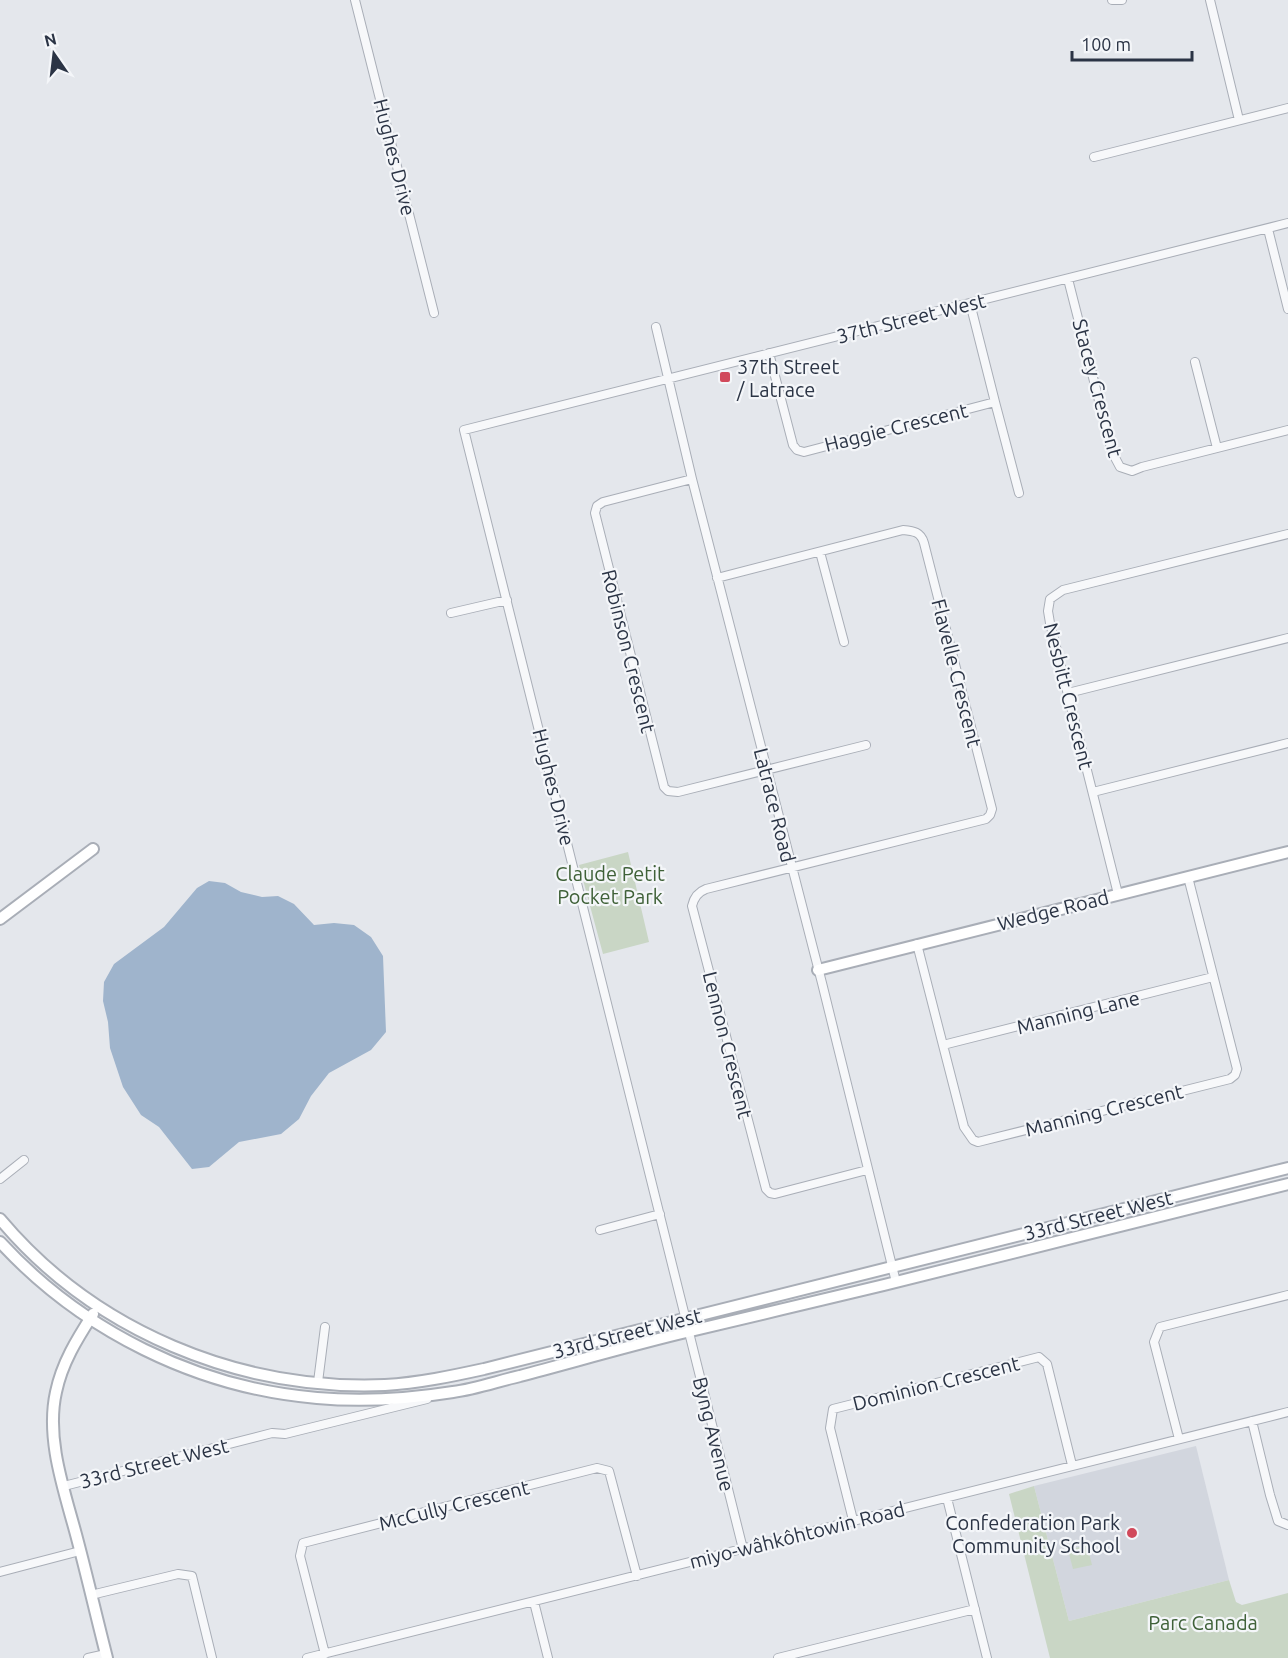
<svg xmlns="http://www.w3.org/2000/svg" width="1288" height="1658" viewBox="0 0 1288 1658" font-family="Ubuntu,sans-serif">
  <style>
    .built { fill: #d2d6de }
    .green { fill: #c9d6c5 }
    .water { fill: #9fb4cc }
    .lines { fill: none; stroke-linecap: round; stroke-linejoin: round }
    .street-casing { stroke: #a9aeb7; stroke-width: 10 }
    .secondary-casing { stroke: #a9aeb7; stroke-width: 14 }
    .street { stroke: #f7f8fa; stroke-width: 8 }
    .secondary { stroke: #fff; stroke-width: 10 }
    .poi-dot { fill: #d1495b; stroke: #f4f6f9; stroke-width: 2 }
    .labels { text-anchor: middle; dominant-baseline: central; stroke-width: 4.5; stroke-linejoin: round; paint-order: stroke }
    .street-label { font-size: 20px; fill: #2b3445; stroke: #f4f6f9 }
    .poi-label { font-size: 20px; fill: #2b3445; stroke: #f4f6f9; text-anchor: start }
    .park-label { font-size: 20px; fill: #3f6138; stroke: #f4f6f9 }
  </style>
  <rect width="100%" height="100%" fill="#e4e7ec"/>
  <path class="built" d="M1196,1446L1229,1580L1069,1621L1034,1486Z"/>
  <path class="green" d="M628,852L649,942L603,954L579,865Z
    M1034,1486L1069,1621L1229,1580L1236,1602L1242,1605L1288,1593V1658H1050L1009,1494Z
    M1087,1545L1092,1565L1073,1569L1068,1550Z"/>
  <path class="water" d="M209,881L225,883L241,892L262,897L278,896L294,904L314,925L334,923L354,925L371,937L383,956L386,1032L371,1050L329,1073L311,1096L299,1119L281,1134L239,1142L209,1167L192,1169L159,1127L141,1115L123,1087L110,1048L108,1022L103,1001L104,982L114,964L164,927L197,888Z"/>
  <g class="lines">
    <g class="street-casing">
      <path id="street" d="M355,0L434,313
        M1112,0H1122
        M1210,0L1239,120
        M1094,157L1288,108
        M1268,229L1288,309
        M1068,279L1112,452L1120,467L1132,471L1142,467L1288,430
        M656,327L692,479L822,983L896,1282
        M769,353L793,445L797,450L804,452L995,402L970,303
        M1195,362L1217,448
        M995,402L1019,493
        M692,479L603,502L597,506L595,513L664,787L668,791L678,792L866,745
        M820,552L844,642
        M717,578L903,530C914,531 921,532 924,543L992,809L990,815L986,819L706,889C698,892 694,897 692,906L766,1189L770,1193L775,1194L867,1170
        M451,613L507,600
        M1068,693L1288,638
        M1093,792L1288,743
        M1118,894L1050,623L1048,611L1050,599L1063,590L1288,534
        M917,944L964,1127L973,1140L978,1142L1230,1079L1235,1075L1237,1069L1188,877
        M943,1045L1213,977
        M0,1179L24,1160
        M600,1230L660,1214
        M318,1382L325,1327
        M1252,1421L1270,1495L1278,1521L1288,1525
        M1179,1439L1154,1342L1160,1327L1288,1295
        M64,1486L272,1433L285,1434L427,1399
        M947,1498L987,1658
        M853,1520L830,1428L833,1409L1039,1357L1047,1364L1072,1465
        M743,1549L464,430L1288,223
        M0,1572L80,1551
        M91,1595L178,1574L192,1576L212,1658
        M534,1602L548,1658
        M325,1654L300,1556L303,1543L597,1468L609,1471L637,1576
        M88,1658L106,1654
        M307,1658L1288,1412
        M778,1658L975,1609"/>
    </g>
    <g class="secondary-casing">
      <path id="secondary" d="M0,919L93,849
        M818,970L1288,852
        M0,1219C94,1331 239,1391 385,1385C419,1383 452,1376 484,1369L1288,1168
        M0,1242C82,1331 197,1388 317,1398C362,1402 409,1399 453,1392C476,1389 498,1381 520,1376C573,1362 625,1347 678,1334C747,1317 815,1302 884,1285C1019,1252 1153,1217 1288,1184
        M93,1314C77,1339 62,1363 56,1392C45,1441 66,1495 78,1542C88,1580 97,1619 107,1658"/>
    </g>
    <use href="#street" class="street"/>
    <use href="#secondary" class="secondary"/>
  </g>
  <g class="poi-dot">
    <rect x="719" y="371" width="12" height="12" rx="3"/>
    <circle cx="1132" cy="1533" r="6"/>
  </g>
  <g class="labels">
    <g class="street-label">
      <text transform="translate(395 157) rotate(76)">Hughes Drive</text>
      <text transform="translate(911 318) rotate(-14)">37th Street West</text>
      <text transform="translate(1098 388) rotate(75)">Stacey Crescent</text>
      <text transform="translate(896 427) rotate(-14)">Haggie Crescent</text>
      <text transform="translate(629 651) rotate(76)">Robinson Crescent</text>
      <text transform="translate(957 673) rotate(76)">Flavelle Crescent</text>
      <text transform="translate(1069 696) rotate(76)">Nesbitt Crescent</text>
      <text transform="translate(554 787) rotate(76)">Hughes Drive</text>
      <text transform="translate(775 805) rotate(76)">Latrace Road</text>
      <text transform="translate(1053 910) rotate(-14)">Wedge Road</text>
      <text transform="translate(1078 1012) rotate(-14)">Manning Lane</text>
      <text transform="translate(728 1045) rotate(76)">Lennon Crescent</text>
      <text transform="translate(1104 1110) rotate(-14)">Manning Crescent</text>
      <text transform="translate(1098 1215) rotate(-14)">33rd Street West</text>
      <text transform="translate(627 1333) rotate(-14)">33rd Street West</text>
      <text transform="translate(936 1383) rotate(-14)">Dominion Crescent</text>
      <text transform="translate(714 1434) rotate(76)">Byng Avenue</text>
      <text transform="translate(154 1463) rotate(-14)">33rd Street West</text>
      <text transform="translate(454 1505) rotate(-14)">McCully Crescent</text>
      <text transform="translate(797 1535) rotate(-14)">miyo-wâhkôhtowin Road</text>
    </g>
    <g class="poi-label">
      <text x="737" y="366">37th Street<tspan x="737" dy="23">/ Latrace</tspan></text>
      <text x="1120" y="1522" text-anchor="end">Confederation Park<tspan x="1120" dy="23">Community School</tspan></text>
    </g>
    <g class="park-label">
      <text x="610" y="873">Claude Petit<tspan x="610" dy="23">Pocket Park</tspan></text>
      <text x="1203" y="1622">Parc Canada</text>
    </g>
  </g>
  <g transform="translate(54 54) rotate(346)" stroke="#f4f6f9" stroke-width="4.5" paint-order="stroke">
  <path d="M0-4.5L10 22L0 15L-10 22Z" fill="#2b3445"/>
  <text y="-9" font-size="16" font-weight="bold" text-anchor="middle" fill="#2b3445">N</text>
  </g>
  <path d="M1072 51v9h120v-9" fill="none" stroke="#2b3445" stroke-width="3"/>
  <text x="1081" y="51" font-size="18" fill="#2b3445" stroke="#f4f6f9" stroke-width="4.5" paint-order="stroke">100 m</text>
</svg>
